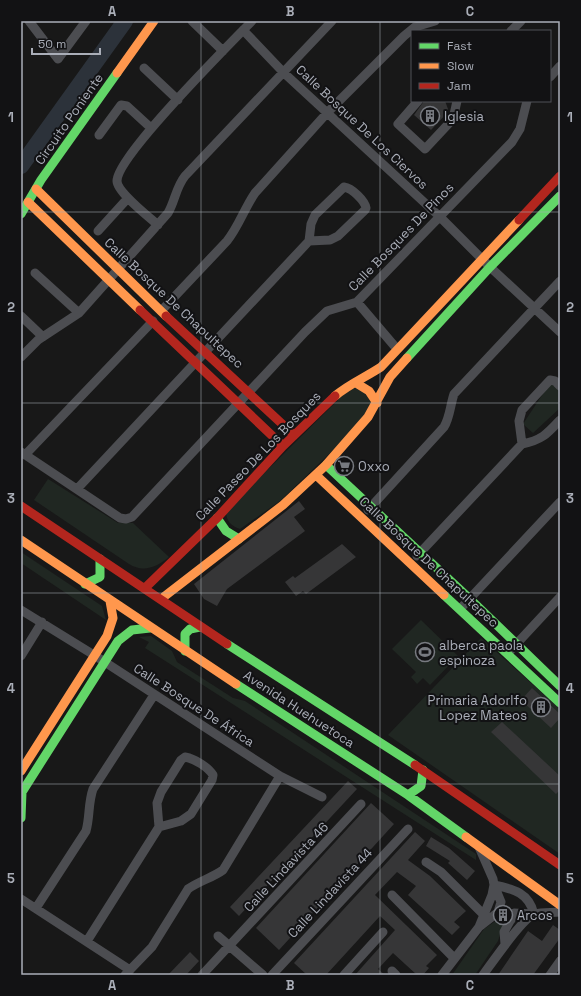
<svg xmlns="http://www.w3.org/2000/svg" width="581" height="996" viewBox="0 0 581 996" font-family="'Space Grotesk',sans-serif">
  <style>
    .green { fill: #202722 }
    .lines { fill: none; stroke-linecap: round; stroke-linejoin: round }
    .river { stroke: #2c323a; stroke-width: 16 }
    .building { fill: #363637 }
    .street { stroke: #4c4d51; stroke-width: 9 }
    .fast { stroke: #63d668; stroke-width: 9 }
    .slow { stroke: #ff974d; stroke-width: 9 }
    .jam { stroke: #b3261e; stroke-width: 9 }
    .grid { fill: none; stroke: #aaaeb8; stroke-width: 1; stroke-opacity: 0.55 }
    .labels { text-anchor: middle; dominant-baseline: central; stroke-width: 4; stroke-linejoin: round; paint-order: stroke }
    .poi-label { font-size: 13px; fill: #aaaeb8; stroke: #121214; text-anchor: start }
    .street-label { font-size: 13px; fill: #aaaeb8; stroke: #121214 }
    .neatline { fill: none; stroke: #aaaeb8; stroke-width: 1.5 }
    .grid-label { font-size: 13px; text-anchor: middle; font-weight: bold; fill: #aaaeb8 }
  </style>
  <rect width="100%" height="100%" fill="#181818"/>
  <path class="green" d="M552,380L560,388V408L533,433L523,424Z
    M351,387L361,388L376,409L280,501L240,529C231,526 226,521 226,511Z
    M48,479L118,523H133L169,557C157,567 143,573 129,564L34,500Z
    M21,552L102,606L106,620L21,563Z
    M421,620L458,656L430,685L423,678L417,684L411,677L416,672L392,649Z
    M151,636L172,651L177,662L233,698L245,701L476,854V860L145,648L149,642L139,637Z
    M481,638L560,709V854L388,735Z
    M500,918L504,921L498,941L475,975H452L484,929Z"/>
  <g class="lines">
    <path class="river" d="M21,166L125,21"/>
  </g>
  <path class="building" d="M424,101H445L448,109L447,113L431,130L414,115Z
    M299,501L305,509L294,517L305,531L227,589L217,606L204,599L194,584Z
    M342,544L356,557L306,594L303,591L296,596L285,582L293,576L295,578Z
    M532,688L560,714V718L551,728L521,700Z
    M502,722L560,776V790L556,794L491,732Z
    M348,781L357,789L239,916L230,907Z
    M371,803L394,824L279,950L256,928Z
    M415,832L425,841L408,860L430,876L466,911L454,922L460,927L452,935L408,895L416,886L397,872L375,895L437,955L426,966L429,968L423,975H417L393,953L378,969L385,975H355L395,930L380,916L326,975H307L294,963Z
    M431,837L449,848L475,871L467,880L448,863L450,861L426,846Z
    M553,925L560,930V938L533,975H498L528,931L542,941Z
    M190,952L199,961L186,975H168Z"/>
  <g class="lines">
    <path class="street" d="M29,21L58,59L86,21
      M192,21L223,51
      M243,30L284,73L439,216L490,267L560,332
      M511,31L521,21
      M144,68L178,100
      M550,77L560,66
      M418,101L398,124L425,149L453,119L457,101
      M99,135L121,105L127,106L151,128
      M158,225C149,217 117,192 117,181C117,156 229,45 252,21
      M98,231L128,198
      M35,273L79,313
      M357,302L397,349
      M161,311L227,241C239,226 244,209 255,193L327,113L404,36L415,27L435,21
      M21,316L43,337
      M21,357L38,340L79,313L168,213C175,201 176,187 185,176L332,21
      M522,444L519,421L522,410L550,380L555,381L560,386
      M21,452L120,518L126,519L132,517L305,332L327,311L357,302L512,142L520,129L527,101
      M25,455L153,321
      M77,489L309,241L311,224L315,215L344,187C352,188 365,201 366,208L365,210L338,236L330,240L309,241
      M368,510L444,427C450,417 450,406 454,394L560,281
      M417,556L522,444C542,440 547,434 560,420
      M460,609L560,502
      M21,610L94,655L280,776L322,797
      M508,653L560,597
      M21,656L42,622
      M426,862L441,872L483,914
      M494,885C514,889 529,893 534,914L514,913L511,920
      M494,885L501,902L498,912
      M392,895L454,958
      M21,899L130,970
      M36,908L86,831C90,817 88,803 93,789L154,695
      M479,927L497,913
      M218,936L263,975
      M87,941L159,827L157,803L161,792L181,760L185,757C195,759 208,767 213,775L212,780L191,814L181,821L159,827
      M505,944L504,932L510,921
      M392,971L396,975
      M125,975L152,947L188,889C199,881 212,878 223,870L280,776
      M202,975L361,804
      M272,975L408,829
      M344,975L383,932
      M442,975L479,927L492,895L494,885L493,879L479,847
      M483,975C492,963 523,917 535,914C543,912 552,913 560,912
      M550,975L560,961"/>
    <path class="fast" d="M21,214L41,180L117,73
      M407,358L490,267L560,196
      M326,465L470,599L560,686
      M217,518L226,531L239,539
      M85,584L100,577V559
      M444,595L560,703
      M227,644L415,765
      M185,651V634L190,629L200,627
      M236,684L408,795L466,837
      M408,795L421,786L423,770
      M21,818L22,792L118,641L132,630L150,628"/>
    <path class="slow" d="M117,73L154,21
      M36,189L166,316
      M28,202L140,310
      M356,383L369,391L377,403
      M335,396C349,384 366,377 381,367L519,220
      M316,475L444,595
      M21,540L236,684
      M161,599L283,505L326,465L368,417L390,377L407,358
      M21,771L107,636L113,618L110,601
      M466,837L560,905"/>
    <path class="jam" d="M519,220L560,176
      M140,310L283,446
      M166,316L294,435
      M21,506L227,644
      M145,588L217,518L283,446L335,396
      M415,765L560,865"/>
  </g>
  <path class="grid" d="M201,21V975M380,21V975M21,212H560M21,403H560M21,593H560M21,784H560"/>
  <defs>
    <g id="building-ring" transform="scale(1)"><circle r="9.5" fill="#121214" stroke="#777a80" stroke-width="1.5"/><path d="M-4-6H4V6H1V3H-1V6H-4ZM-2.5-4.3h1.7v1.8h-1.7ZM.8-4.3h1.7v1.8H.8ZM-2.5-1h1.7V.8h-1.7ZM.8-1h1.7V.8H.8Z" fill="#777a80"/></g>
    <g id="supermarket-ring" transform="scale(1)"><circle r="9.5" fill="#121214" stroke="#777a80" stroke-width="1.5"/><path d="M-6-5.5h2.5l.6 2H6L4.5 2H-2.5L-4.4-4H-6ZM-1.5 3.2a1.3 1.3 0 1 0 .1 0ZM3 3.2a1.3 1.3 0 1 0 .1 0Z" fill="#777a80"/></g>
    <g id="stadium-ring" transform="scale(1)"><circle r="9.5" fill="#121214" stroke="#777a80" stroke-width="1.5"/><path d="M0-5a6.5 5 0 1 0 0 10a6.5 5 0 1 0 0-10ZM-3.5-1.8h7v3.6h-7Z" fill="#777a80"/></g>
  </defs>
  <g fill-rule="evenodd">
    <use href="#building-ring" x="430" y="116"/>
    <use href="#supermarket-ring" x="344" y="466"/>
    <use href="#stadium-ring" x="425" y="652"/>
    <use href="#building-ring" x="541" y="707"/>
    <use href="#building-ring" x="503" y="915"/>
  </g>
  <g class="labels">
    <g class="poi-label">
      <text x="444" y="116">Iglesia</text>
      <text x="358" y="466">Oxxo</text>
      <text x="439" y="645">alberca paola<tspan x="439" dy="15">espinoza</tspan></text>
      <text x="527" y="700" text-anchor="end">Primaria Adorlfo<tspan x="527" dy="15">Lopez Mateos</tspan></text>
      <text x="517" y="915">Arcos</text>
    </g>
    <g class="street-label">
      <text transform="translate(69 119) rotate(-55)">Circuito Poniente</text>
      <text transform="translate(362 127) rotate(43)">Calle Bosque De Los Ciervos</text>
      <text transform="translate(401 237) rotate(-46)">Calle Bosques De Pinos</text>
      <text transform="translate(174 303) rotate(43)">Calle Bosque De Chapultepec</text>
      <text transform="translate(258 456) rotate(-46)">Calle Paseo De Los Bosques</text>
      <text transform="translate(429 562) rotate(43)">Calle Bosque De Chapultepec</text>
      <text transform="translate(194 705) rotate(33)">Calle Bosque De África</text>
      <text transform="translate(299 709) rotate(33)">Avenida Huehuetoca</text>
      <text transform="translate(286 867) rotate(-47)">Calle Lindavista 46</text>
      <text transform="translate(330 893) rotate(-47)">Calle Lindavista 44</text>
    </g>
  </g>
  <rect width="581" height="996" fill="none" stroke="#121214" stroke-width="44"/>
  <rect x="411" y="30" width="140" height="72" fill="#121214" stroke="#4f5056"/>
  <rect x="419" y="43" width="20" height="6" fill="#63d668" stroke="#4f5056"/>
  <text x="447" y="50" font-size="12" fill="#aaaeb8">Fast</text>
  <rect x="419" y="63" width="20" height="6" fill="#ff974d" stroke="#4f5056"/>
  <text x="447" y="70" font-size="12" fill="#aaaeb8">Slow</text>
  <rect x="419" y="83" width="20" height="6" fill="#b3261e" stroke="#4f5056"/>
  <text x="447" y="90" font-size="12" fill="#aaaeb8">Jam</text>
  <path d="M32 48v6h68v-6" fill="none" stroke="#aaaeb8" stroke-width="2"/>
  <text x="38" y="48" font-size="12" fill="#aaaeb8" stroke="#121214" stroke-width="3" paint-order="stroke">50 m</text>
  <rect x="22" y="22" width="537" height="952" class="neatline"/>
  <g class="grid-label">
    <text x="112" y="16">A</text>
    <text x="290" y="16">B</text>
    <text x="470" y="16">C</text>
    <text x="11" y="122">1</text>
    <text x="570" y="122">1</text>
    <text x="11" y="312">2</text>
    <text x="570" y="312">2</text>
    <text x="11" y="503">3</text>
    <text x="570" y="503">3</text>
    <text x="11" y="693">4</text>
    <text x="570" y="693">4</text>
    <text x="11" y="883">5</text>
    <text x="570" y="883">5</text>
    <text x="112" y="990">A</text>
    <text x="290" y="990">B</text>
    <text x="470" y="990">C</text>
  </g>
</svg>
